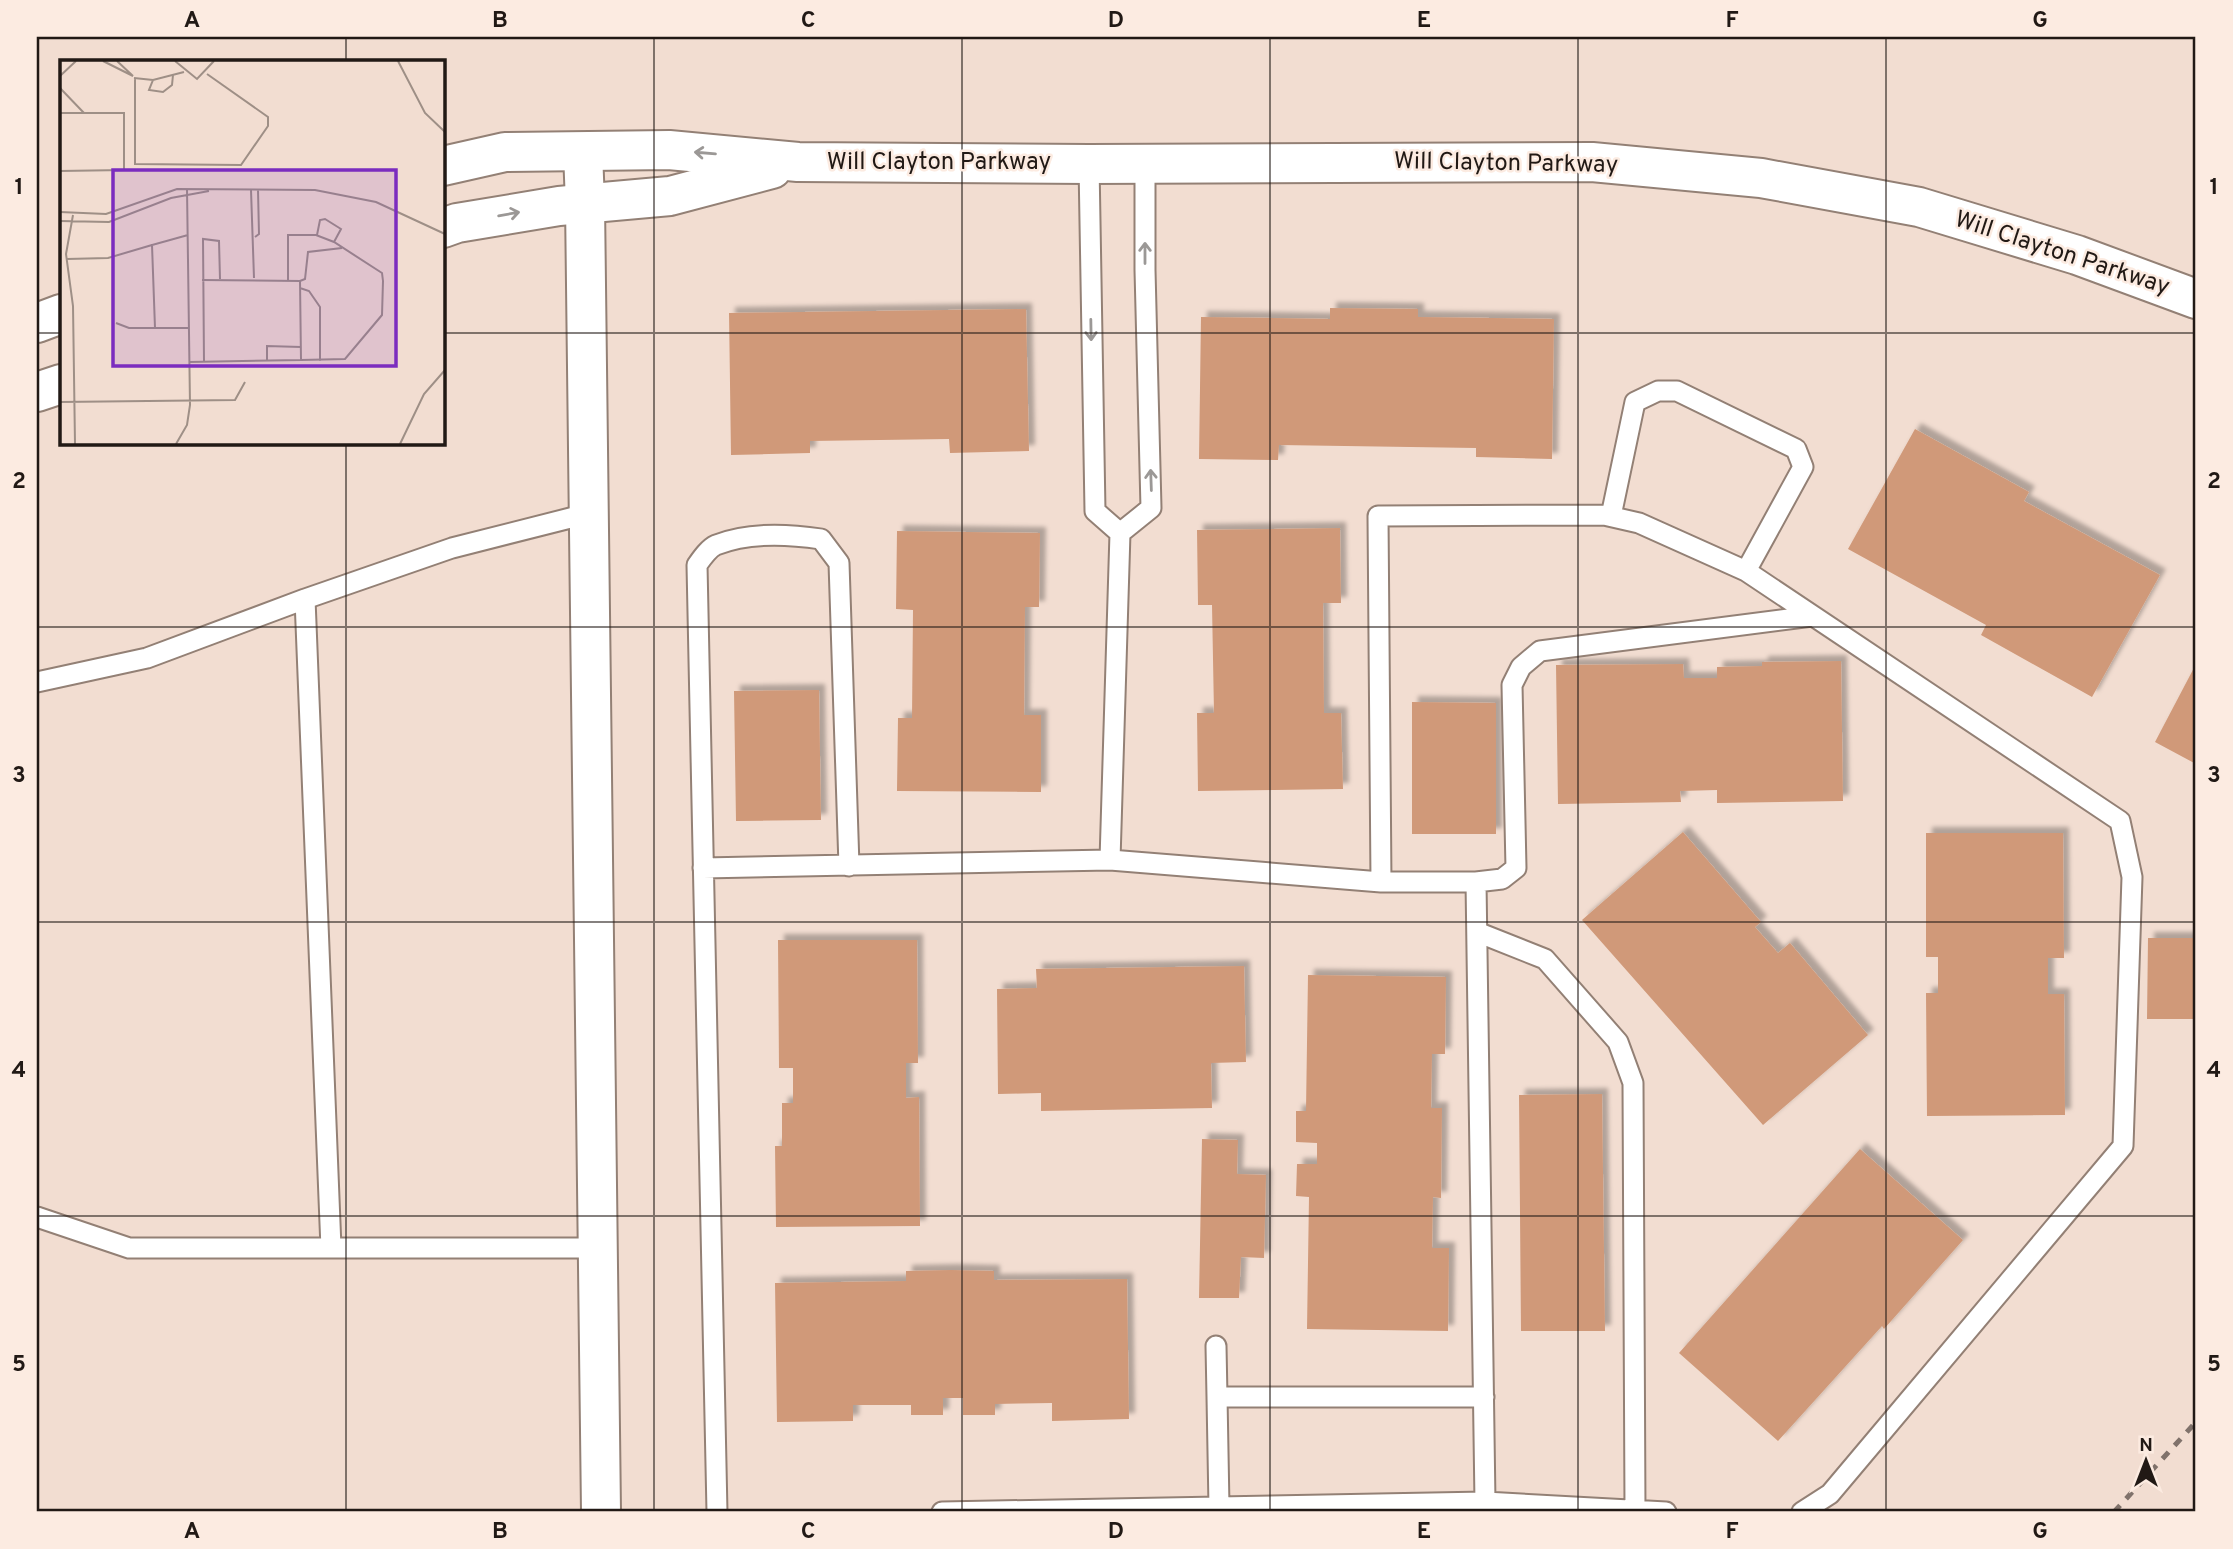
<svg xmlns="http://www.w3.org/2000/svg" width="2233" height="1549" viewBox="0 0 2233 1549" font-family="Overpass,sans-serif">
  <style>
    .building { fill: #d09979; filter: url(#shadow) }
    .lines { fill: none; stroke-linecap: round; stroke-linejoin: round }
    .lane-casing { stroke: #938075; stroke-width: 23 }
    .street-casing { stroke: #938075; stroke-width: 42 }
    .secondary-casing { stroke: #938075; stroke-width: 42 }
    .lane { stroke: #fff; stroke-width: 19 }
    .street { stroke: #fff; stroke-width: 38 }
    .secondary { stroke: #fff; stroke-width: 38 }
    .rail { stroke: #80726b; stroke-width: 5; stroke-dasharray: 9 9; stroke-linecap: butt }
    .oneway { stroke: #9b9896 }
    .grid { fill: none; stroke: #211915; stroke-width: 2; stroke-opacity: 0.55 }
    .labels { text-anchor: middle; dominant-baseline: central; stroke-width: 5; stroke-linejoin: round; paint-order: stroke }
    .street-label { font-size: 24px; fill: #211915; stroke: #fcebe1 }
    .inset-road { fill: none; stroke: #9e8f86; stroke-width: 2 }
    .view { fill: #7b2cbf; fill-opacity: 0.15; stroke: #7b2cbf; stroke-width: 3.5 }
    .inset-edge { fill: none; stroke: #211915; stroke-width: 3.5 }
    .neatline { fill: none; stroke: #211915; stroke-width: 2.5 }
    .grid-label { font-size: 23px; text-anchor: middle; font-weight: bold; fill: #211915 }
  </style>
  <defs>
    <filter id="shadow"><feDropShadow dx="6" dy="-6" stdDeviation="2" flood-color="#0004"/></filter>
  </defs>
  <rect width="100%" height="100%" fill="#f2ddd1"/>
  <path class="building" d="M1330,308L1418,309V317L1554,319L1552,459L1476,457V448L1279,445L1278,460L1199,459L1201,317L1330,319Z
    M1026,309L1029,451L950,453L949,439L810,441V453L731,455L729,313Z
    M1915,429L2029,492L2024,501L2160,575L2092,697L1981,635L1986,625L1848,549Z
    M1340,528L1341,603H1323L1324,713H1341L1343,789L1198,791L1197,713H1214L1212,605H1198L1197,530Z
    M897,531L1040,533L1039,607H1025L1024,715H1041V792L897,791L898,718H912L913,610L896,609Z
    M1841,661L1843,801L1717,803V790L1680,791L1681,802L1558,804L1556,665L1683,664L1684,678H1717V667L1762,666V662Z
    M2196,664V764L2155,742Z
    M819,690L821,820L736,821L734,691Z
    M1412,702L1496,703V834H1412Z
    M1683,832L1761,922L1755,927L1778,953L1790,943L1868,1035L1763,1125L1582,920Z
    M1926,833H2063L2064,958H2048V994H2064L2065,1115L1927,1116L1926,993H1938V957H1926Z
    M2148,938H2196V1019H2147Z
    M778,940H917L918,1063H906V1098L919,1097L920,1226L776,1227L775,1146H782V1103H793V1068H779Z
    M1244,966L1246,1062L1211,1063L1212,1108L1041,1111V1093L998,1094L997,989L1037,988L1036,969Z
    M1308,975L1446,977L1445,1054H1432L1431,1108H1442L1441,1198L1433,1197L1432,1248H1449L1448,1331L1307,1329L1309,1197L1296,1196L1297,1164H1317V1143L1296,1142V1111H1306Z
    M1602,1094L1605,1331H1521L1519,1095Z
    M1202,1139L1238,1140L1237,1174L1266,1175L1264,1258L1241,1257L1239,1298H1199Z
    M1860,1149L1963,1240L1884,1329L1882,1326L1778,1441L1679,1353Z
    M951,1270L994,1271V1280L1127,1279L1129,1419L1052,1421V1403L995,1404V1415H963V1398H943V1415H911V1405H853V1421L777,1422L775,1283L906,1281V1271Z"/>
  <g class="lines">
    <g class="lane-casing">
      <path id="lane" d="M1089,164L1095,511L1120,533
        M1611,516L1635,402L1658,391H1677L1796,449L1803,467L1746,571
        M1120,533L1151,508L1145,270V164
        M37,682L147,658L305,599
        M1110,860L1120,533
        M703,868L1110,860L1381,882H1476L1485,1502L942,1512
        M1381,882L1378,516L1604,515L1639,523L1746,571L2120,821L2132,877L2123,1146L1830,1494L1802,1512
        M1476,882L1502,879L1516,868L1512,685L1521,667L1540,651L1812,616
        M1477,932L1545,959L1618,1042L1633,1083L1635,1510
        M37,1217L129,1248H598
        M331,1248L305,599L452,548L590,513
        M1216,1346L1217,1397
        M1485,1502L1666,1512
        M1219,1507L1217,1397H1484
        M717,1512L697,565C702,558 709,548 716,545C748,532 788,534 821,539L839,563L849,866"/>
    </g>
    <g class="street-casing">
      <path id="street" d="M583,152L585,203L601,1512"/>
    </g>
    <g class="secondary-casing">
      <path id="secondary" d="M443,166L505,152L669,150L798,162L1089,164L1592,162L1761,178L1919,207L2077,255L2196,299
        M443,228L457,223L559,206L670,196L772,169
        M37,323L61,314
        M37,392L61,384"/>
    </g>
    <use href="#lane" class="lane"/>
    <use href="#street" class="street"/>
    <use href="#secondary" class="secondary"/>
    <path class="rail" d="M2114,1512L2196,1422"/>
  </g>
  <defs><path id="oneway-shaft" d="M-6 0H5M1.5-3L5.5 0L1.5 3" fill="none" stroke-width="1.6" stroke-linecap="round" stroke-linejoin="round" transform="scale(1.75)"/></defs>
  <g class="oneway">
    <use href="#oneway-shaft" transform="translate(705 153) rotate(-175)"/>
    <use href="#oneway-shaft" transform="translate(509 214) rotate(-10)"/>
    <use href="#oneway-shaft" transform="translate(1145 253) rotate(-90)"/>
    <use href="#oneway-shaft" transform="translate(1091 330) rotate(89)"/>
    <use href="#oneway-shaft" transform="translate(1151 480) rotate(-92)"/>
  </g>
  <path class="grid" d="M346,37V61M654,37V1512M962,37V1512M1270,37V1512M1578,37V1512M1886,37V1512M37,333H61M443,333H2196M346,443V1512M37,627H2196M37,922H2196M37,1216H2196"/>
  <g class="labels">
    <g class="street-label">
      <text x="939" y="163">Will Clayton Parkway</text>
      <text transform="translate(1506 164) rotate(1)">Will Clayton Parkway</text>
      <text transform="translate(2062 254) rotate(18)">Will Clayton Parkway</text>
    </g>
  </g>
  <g transform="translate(60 60)">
    <rect width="385" height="385" fill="#f2ddd1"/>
    <path class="inset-road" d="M43,1L73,16L57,1M115,1L137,19L154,1M338,1L365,53L385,72M0,16L16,1M74,18L93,20L124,12M75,19V104L181,105L208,66V57L147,14M93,20L89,30L103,32L112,25L113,15M0,28L24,53M0,53H64V110L0,111M191,130L194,218M0,152L46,154L117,129L255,130L316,142L385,174M13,155L6,194L13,246L15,384M0,161L49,162L111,138L149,131M257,175L260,160L265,159L281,169L274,182M195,177L199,174L198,130M7,199L48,198L92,185M228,221V175H256L274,182L322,213L323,221L322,255L285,299L241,300M240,221L245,219L248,192L282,188M240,228L249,231L260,247V301M56,263L69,268H129M95,268L92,185L128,175M207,300V286L241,287M129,302L241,300L240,221L142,220M144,302L143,179L159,181L160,219M0,342L175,340L185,322M116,384L127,365L130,345L127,129M340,384L364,334L385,310"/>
    <path class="view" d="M53,110H336V306H53Z"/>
    <rect width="385" height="385" class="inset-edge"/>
  </g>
  <rect width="2233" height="1549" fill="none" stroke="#fcebe1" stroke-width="77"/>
  <g transform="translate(2146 1461)" stroke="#fcebe1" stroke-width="5" paint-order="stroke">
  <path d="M0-5L12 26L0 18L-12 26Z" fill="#211915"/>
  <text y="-10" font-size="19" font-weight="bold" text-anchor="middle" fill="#211915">N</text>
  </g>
  <rect x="38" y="38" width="2156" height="1472" class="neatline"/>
  <g class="grid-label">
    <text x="192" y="27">A</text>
    <text x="500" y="27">B</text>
    <text x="808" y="27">C</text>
    <text x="1116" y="27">D</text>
    <text x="1424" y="27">E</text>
    <text x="1732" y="27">F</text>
    <text x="2040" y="27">G</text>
    <text x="19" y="194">1</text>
    <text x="2214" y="194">1</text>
    <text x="19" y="488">2</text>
    <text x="2214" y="488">2</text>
    <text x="19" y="782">3</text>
    <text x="2214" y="782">3</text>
    <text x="19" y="1077">4</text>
    <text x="2214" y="1077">4</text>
    <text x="19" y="1371">5</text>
    <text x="2214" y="1371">5</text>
    <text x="192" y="1538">A</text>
    <text x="500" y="1538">B</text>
    <text x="808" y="1538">C</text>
    <text x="1116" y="1538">D</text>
    <text x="1424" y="1538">E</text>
    <text x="1732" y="1538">F</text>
    <text x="2040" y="1538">G</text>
  </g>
</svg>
